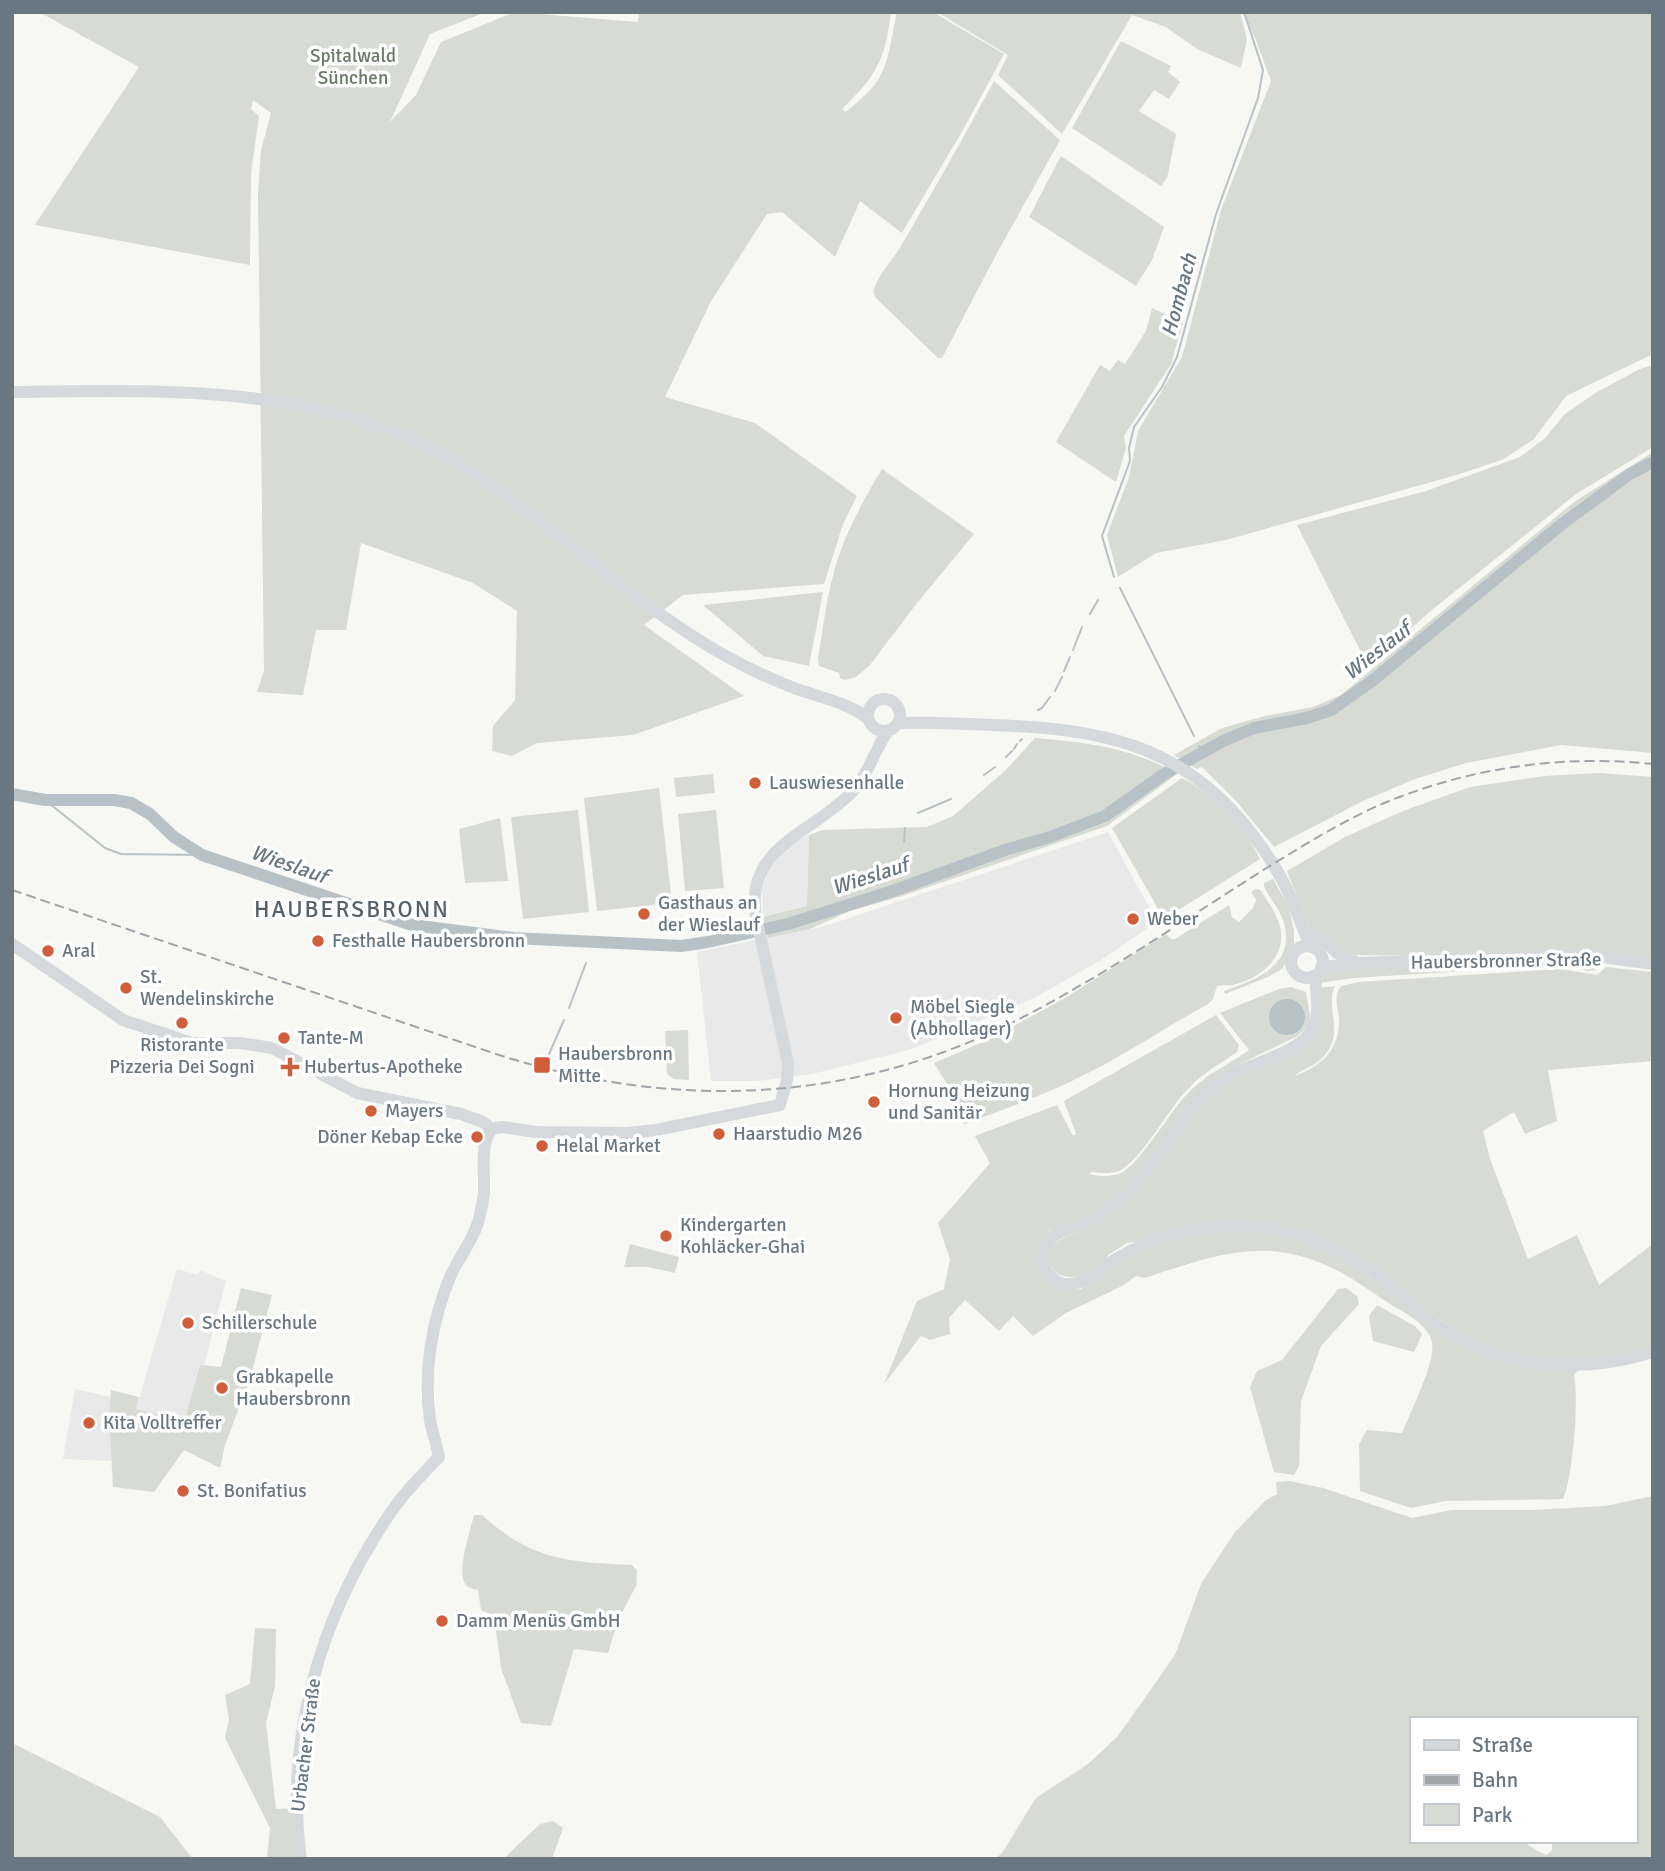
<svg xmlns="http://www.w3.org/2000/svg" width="1665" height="1871" viewBox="0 0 1665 1871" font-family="Signika,sans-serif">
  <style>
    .built { fill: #e8e9e8 }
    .green { fill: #d7dbd4; fill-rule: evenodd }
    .water { fill: #b8c2c6 }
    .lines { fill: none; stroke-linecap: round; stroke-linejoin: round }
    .stream { stroke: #b8c2c6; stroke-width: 2 }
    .river { stroke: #b8c2c6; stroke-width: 12 }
    .secondary { stroke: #d5d9dc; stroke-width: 12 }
    .rail { stroke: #9fa5aa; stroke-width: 2; stroke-dasharray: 10 5; stroke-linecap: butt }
    .poi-dot { fill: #d15e3a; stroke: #fff; stroke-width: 2.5 }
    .labels { text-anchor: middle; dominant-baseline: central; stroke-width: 7; stroke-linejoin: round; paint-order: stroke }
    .park-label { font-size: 19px; fill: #6b7a67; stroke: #fff }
    .poi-label { font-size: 19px; fill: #697782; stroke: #fff; text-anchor: start }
    .street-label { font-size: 19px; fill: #697782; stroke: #fff }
    .water-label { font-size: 21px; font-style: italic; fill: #65777e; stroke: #fff }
    .quarter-label { font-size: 23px; letter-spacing: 2px; fill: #566068; stroke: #fff }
  </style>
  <rect width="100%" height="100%" fill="#f7f7f4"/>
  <path class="built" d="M1108,832L1157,922L1101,960L1034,998L909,1050L812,1074L758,1081H711L697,952L825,926Z
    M809,835L807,906L763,917L762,889L769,868L792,844Z
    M177,1269L198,1275L200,1270L226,1281L204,1365H200L186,1415L161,1429L165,1416L136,1409Z
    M75,1389L110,1397L111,1461L63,1459Z"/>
  <path class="green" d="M39,12H486L430,34L390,122L416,95L441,42L515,12L638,22L639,12H891C885,60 877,75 842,109L846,112C855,104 866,95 874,86C890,65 891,37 897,12H933L1004,54L964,128L902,233L860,201L835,257L782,212L767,214L711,301L665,397L755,423L857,496L843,524L824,584L683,595L644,625L744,696L633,735L537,743L512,756L492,751L493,726L515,700L517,611L473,583L361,543L346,630H316L303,695L257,692L264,671L258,194L261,150L271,113L253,100L251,109L259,116L251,173L250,265L35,225L139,67Z
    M937,12H1240L1247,39L1241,68L1197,49L1166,27L1132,15L1062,134L998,75L1008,55Z
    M1242,12H1653V354L1566,396L1534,439L1504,459L1460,474L1226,540L1156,553L1118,577L1107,535L1129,477L1138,431L1182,357L1221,210L1271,81L1256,40Z
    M1121,41L1171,66L1168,72L1180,82L1169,99L1154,90L1139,111L1176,134L1167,178L1161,186L1072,128Z
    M994,81L1060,140L996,255L942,358H938L876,298L873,292C877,276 893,260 901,246C933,191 964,137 994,81Z
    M1061,156L1164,227L1152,260L1136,286L1029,217Z
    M1152,308L1183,322L1171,364L1124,436L1126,448L1116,482L1056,442L1100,365L1110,371L1118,360L1125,364L1146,331Z
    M1653,365V447L1576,494L1432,610L1368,666L1297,525L1426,491L1520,457L1544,439L1565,414L1597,392L1640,369Z
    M1653,452V753L1561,745L1466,763L1415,779L1363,801L1274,847L1237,802L1202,767L1197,769L1174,755L1222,728L1265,716L1313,707L1341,695L1574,502Z
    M882,469L974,534L917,603L870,665L856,677L845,680L840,678L839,673L819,666L818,658C823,630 826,600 834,572C844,535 862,502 882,469Z
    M823,592L809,666L763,656L703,605Z
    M1035,738C1086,742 1133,748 1177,774L1107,826L902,896L850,911L810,929L767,938L763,917L807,906L809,835L822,830L927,827L953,816L1007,769Z
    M1600,773L1653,777V960L1357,955L1349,954L1308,925L1287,871L1345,837L1403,811L1470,787L1544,776Z
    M713,774L715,793L676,797L674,778Z
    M1182,778C1214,795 1244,827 1260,859L1164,919L1112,828Z
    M659,788L672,903L597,911L584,798Z
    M578,810L589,912L523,919L511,817Z
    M716,810L724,888L685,891L678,814Z
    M500,818L508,881L465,883L459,829Z
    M1273,879L1289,907L1294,931V945L1282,969L1268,977L1225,994L1224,991C1257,979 1298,965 1283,920C1279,908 1269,898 1264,886V883Z
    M1255,889L1260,890C1266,899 1273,908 1277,918C1292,952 1265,977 1233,985C1228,986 1223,985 1217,986L1213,999L1208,1004C1168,1026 1131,1051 1090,1072C1050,1093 1008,1108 965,1124L960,1121L968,1117L934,1063L990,1039L1065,998L1166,934L1171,939H1175L1229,905L1232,917L1239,922L1253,908L1256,900L1251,892Z
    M1590,961L1598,966L1596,970L1588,971L1564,965L1354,978L1319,983L1324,973L1332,969Z
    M1606,967L1653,972V1061L1548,1070L1557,1121L1525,1134L1514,1112L1483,1131L1490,1159L1528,1259L1577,1235L1599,1285L1653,1244V1348L1580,1362L1525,1357L1475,1343L1431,1313L1378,1269L1274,1224L1127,1243L1108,1255C1101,1273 1063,1288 1051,1266C1038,1240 1077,1235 1090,1225C1093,1223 1095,1220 1097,1217C1123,1190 1148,1162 1173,1134C1189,1118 1204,1099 1222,1085C1248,1067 1284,1063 1309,1043L1313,1038L1319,988L1335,986C1324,1007 1347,1034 1322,1058C1314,1066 1302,1070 1294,1076C1322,1067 1340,1049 1339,1019C1338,1006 1333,997 1341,986L1358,982L1560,969L1597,975Z
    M1291,987L1306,992L1310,1016L1308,1025L1298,1036L1240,1064L1217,1078L1130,1185L1106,1206L1084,1218L1050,1231L1041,1242L1037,1255L1038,1265L1055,1285L1066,1290L1081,1289L1137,1252L1185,1235L1237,1230L1285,1235L1338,1254L1464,1346L1579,1369L1574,1375C1579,1399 1573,1477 1563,1499L1446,1501L1411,1508L1360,1491L1359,1444L1367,1430L1402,1433C1410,1413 1436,1361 1432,1343C1429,1324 1404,1313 1390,1304C1373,1293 1357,1281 1340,1272C1268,1233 1216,1255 1144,1278L1136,1276L1122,1286L1066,1313L1033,1336L1013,1316L999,1331L965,1300L949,1318L950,1334L930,1340L921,1336L884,1384L917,1301L944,1289L950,1259L938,1223L990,1163L975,1136L1057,1105L1073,1136L1076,1134L1064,1101L1216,1015L1239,1045L1237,1052C1221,1063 1203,1073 1189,1088C1169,1107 1141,1161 1119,1171C1111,1174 1101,1173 1092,1172L1090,1174C1100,1177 1111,1177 1121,1173C1141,1163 1171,1109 1191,1090C1208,1073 1230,1064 1249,1050L1220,1013L1279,989Z
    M688,1030L689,1080L674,1079L667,1074L665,1031Z
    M630,1244L679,1257L675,1273L648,1267H624Z
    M241,1288L272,1295L250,1379L225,1445L220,1468L184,1450L154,1492L113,1487L109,1417L111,1390L139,1397L136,1409L165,1416L162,1429L186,1415L200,1365L221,1367Z
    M1346,1288L1357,1296L1359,1304L1321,1346L1301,1401L1299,1466L1294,1475L1274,1472L1250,1387L1257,1371L1282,1360L1338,1289Z
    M1377,1305L1415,1326L1422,1334L1414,1352L1373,1341L1369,1316Z
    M1289,1481L1323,1488L1412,1518L1452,1510H1532L1605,1506L1653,1496V1859H995L1002,1853L1036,1798L1088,1764L1118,1736L1175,1655L1201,1584L1235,1532L1265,1501L1277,1494L1276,1482ZM1411,1719H1635V1841H1552V1850L1546,1855L1531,1847L1524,1841H1411Z
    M474,1515H482C531,1560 568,1562 632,1565L637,1570L636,1586L618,1620L608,1653L574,1649L551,1726L521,1723L501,1668L494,1616L481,1610L478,1590C473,1589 467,1588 464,1582C458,1566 470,1532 474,1515Z
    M255,1628L276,1629L275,1686L266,1723L276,1809L292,1808L296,1859H267L270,1828L225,1738L229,1719L225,1695L250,1684Z
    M14,1744L160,1817L193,1859H12Z
    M553,1821L563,1828L552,1859H503L540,1824Z"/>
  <path class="water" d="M1269 1017a18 18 0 1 1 36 0a18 18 0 1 1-36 0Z"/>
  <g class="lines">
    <path class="stream" d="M1114,577L1102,536L1130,461L1129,448L1134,427L1162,387L1177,357L1216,214L1258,98L1263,70L1244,12
      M1120,588L1194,736
      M1090,614L1098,600
      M1073,650L1082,627
      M1064,671L1070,657
      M1055,691L1062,677
      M1038,710L1042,708L1050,697
      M1020,741L1022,739
      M1199,746L1202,751
      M1014,749L1017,744
      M1006,757L1012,751
      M984,775L995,767
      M45,800L105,848L121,854L202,855
      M918,813L951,799
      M904,842L905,828
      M569,1008L586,963
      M549,1054L564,1020"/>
    <path class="river" d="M12,794L45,800H114L131,803L150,814L174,837L202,855L412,925L513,938L681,946L708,942L788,924L893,891L1005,850L1050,837L1105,816L1164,774L1223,741L1254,728L1307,718L1331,710L1372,681L1562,524L1630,474L1653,462"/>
    <path class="secondary" d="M12,392C163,390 332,383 465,468C544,518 612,584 691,635C723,656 758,674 794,688C818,697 847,702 867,718
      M868 715a16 16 0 1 1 32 0a16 16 0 1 1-32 0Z
      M898,723C930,722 961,724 993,725C1100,729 1183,743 1252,834C1267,853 1281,875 1291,898C1298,914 1303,931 1311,947
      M1304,930L1323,939L1337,953L1358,963
      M12,944L123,1020L192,1043H240L272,1048L357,1093L461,1114L483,1122L492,1129
      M1291 962a16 16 0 1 1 32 0a16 16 0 1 1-32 0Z
      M1321,967L1358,963L1572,956L1602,957L1653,964
      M1315,975C1316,996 1322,1015 1309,1034C1294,1055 1246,1064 1223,1080C1180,1110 1161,1162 1123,1197C1113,1206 1103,1214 1092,1219C1073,1229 1044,1231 1043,1257C1043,1272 1056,1286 1071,1284C1088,1283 1101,1268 1114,1260C1153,1236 1199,1224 1245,1226C1291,1228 1336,1245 1373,1272C1392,1286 1409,1304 1428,1318C1494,1369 1574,1376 1653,1352
      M492,1129L502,1127L536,1132L628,1133L656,1130L780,1105L787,1080L788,1063L756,917C744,846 814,833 853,791C869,774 874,750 888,731
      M301,1859C284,1740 321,1616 387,1518C401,1496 421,1476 439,1457C437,1445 432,1432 430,1420C423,1372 432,1321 450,1277C458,1258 474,1240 479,1219C481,1211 483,1201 484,1193C485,1174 479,1145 492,1129"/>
    <path class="rail" d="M12,890L496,1054C675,1112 859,1104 1027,1015C1108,973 1187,918 1265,869C1309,842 1353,814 1402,796C1482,766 1568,755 1653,764"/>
  </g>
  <g class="poi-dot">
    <circle cx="755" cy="783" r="7"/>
    <circle cx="644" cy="914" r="7"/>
    <circle cx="1133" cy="919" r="7"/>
    <circle cx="318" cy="941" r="7"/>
    <circle cx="48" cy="951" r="7"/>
    <circle cx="126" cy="988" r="7"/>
    <circle cx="896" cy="1018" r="7"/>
    <circle cx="182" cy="1023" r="7"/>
    <circle cx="284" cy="1038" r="7"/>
    <rect x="533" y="1056" width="18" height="18" rx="3.5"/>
    <path d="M286.5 1056.5h7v7h7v7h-7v7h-7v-7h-7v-7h7z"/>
    <circle cx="874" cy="1102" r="7"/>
    <circle cx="371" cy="1111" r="7"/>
    <circle cx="719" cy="1134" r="7"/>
    <circle cx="477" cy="1137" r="7"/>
    <circle cx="542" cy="1146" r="7"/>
    <circle cx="666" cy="1236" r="7"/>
    <circle cx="188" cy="1323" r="7"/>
    <circle cx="222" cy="1388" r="7"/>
    <circle cx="89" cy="1423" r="7"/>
    <circle cx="183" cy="1491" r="7"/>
    <circle cx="442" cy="1621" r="7"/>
  </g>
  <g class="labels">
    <g class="park-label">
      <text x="353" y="56">Spitalwald<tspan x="353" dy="22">Sünchen</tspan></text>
    </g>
    <g class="poi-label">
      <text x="769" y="783">Lauswiesenhalle</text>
      <text x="658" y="903">Gasthaus an<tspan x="658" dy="22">der Wieslauf</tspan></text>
      <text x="1147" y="919">Weber</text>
      <text x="332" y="941">Festhalle Haubersbronn</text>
      <text x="62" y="951">Aral</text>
      <text x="140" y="977">St.<tspan x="140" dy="22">Wendelinskirche</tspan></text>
      <text x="910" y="1007">Möbel Siegle<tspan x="910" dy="22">(Abhollager)</tspan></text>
      <text x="298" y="1038">Tante-M</text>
      <text x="182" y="1045" text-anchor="middle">Ristorante<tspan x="182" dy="22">Pizzeria Dei Sogni</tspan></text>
      <text x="558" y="1054">Haubersbronn<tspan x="558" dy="22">Mitte</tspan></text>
      <text x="304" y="1067">Hubertus-Apotheke</text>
      <text x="888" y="1091">Hornung Heizung<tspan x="888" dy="22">und Sanitär</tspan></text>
      <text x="385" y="1111">Mayers</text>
      <text x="733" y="1134">Haarstudio M26</text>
      <text x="463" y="1137" text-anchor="end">Döner Kebap Ecke</text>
      <text x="556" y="1146">Helal Market</text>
      <text x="680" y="1225">Kindergarten<tspan x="680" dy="22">Kohläcker-Ghai</tspan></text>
      <text x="202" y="1323">Schillerschule</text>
      <text x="236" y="1377">Grabkapelle<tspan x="236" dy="22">Haubersbronn</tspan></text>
      <text x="103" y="1423">Kita Volltreffer</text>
      <text x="197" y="1491">St. Bonifatius</text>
      <text x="456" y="1621">Damm Menüs GmbH</text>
    </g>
    <g class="street-label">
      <text transform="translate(1506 961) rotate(-1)">Haubersbronner Straße</text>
      <text transform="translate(306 1745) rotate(-83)">Urbacher Straße</text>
    </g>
    <g class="water-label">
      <text transform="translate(1179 295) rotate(-75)">Hombach</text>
      <text transform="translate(1377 651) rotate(-38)">Wieslauf</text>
      <text transform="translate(289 864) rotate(19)">Wieslauf</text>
      <text transform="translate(870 876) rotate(-18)">Wieslauf</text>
    </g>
    <g class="quarter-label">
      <text x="352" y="909">HAUBERSBRONN</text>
    </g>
  </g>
  <rect width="1665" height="1871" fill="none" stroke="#697782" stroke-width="28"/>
  <rect x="1410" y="1717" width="228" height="126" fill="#ffffff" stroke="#c3c9cd" stroke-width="2"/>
  <rect x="1424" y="1740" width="35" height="10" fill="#d5d9dc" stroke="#c3c9cd" stroke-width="2"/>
  <text x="1472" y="1752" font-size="21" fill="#697782">Straße</text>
  <rect x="1424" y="1775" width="35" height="10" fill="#9fa5aa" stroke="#c3c9cd" stroke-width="2"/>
  <text x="1472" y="1787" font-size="21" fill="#697782">Bahn</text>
  <rect x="1424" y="1804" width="35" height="21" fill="#d7dbd4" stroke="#c3c9cd" stroke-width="2"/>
  <text x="1472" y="1822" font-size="21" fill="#697782">Park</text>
</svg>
